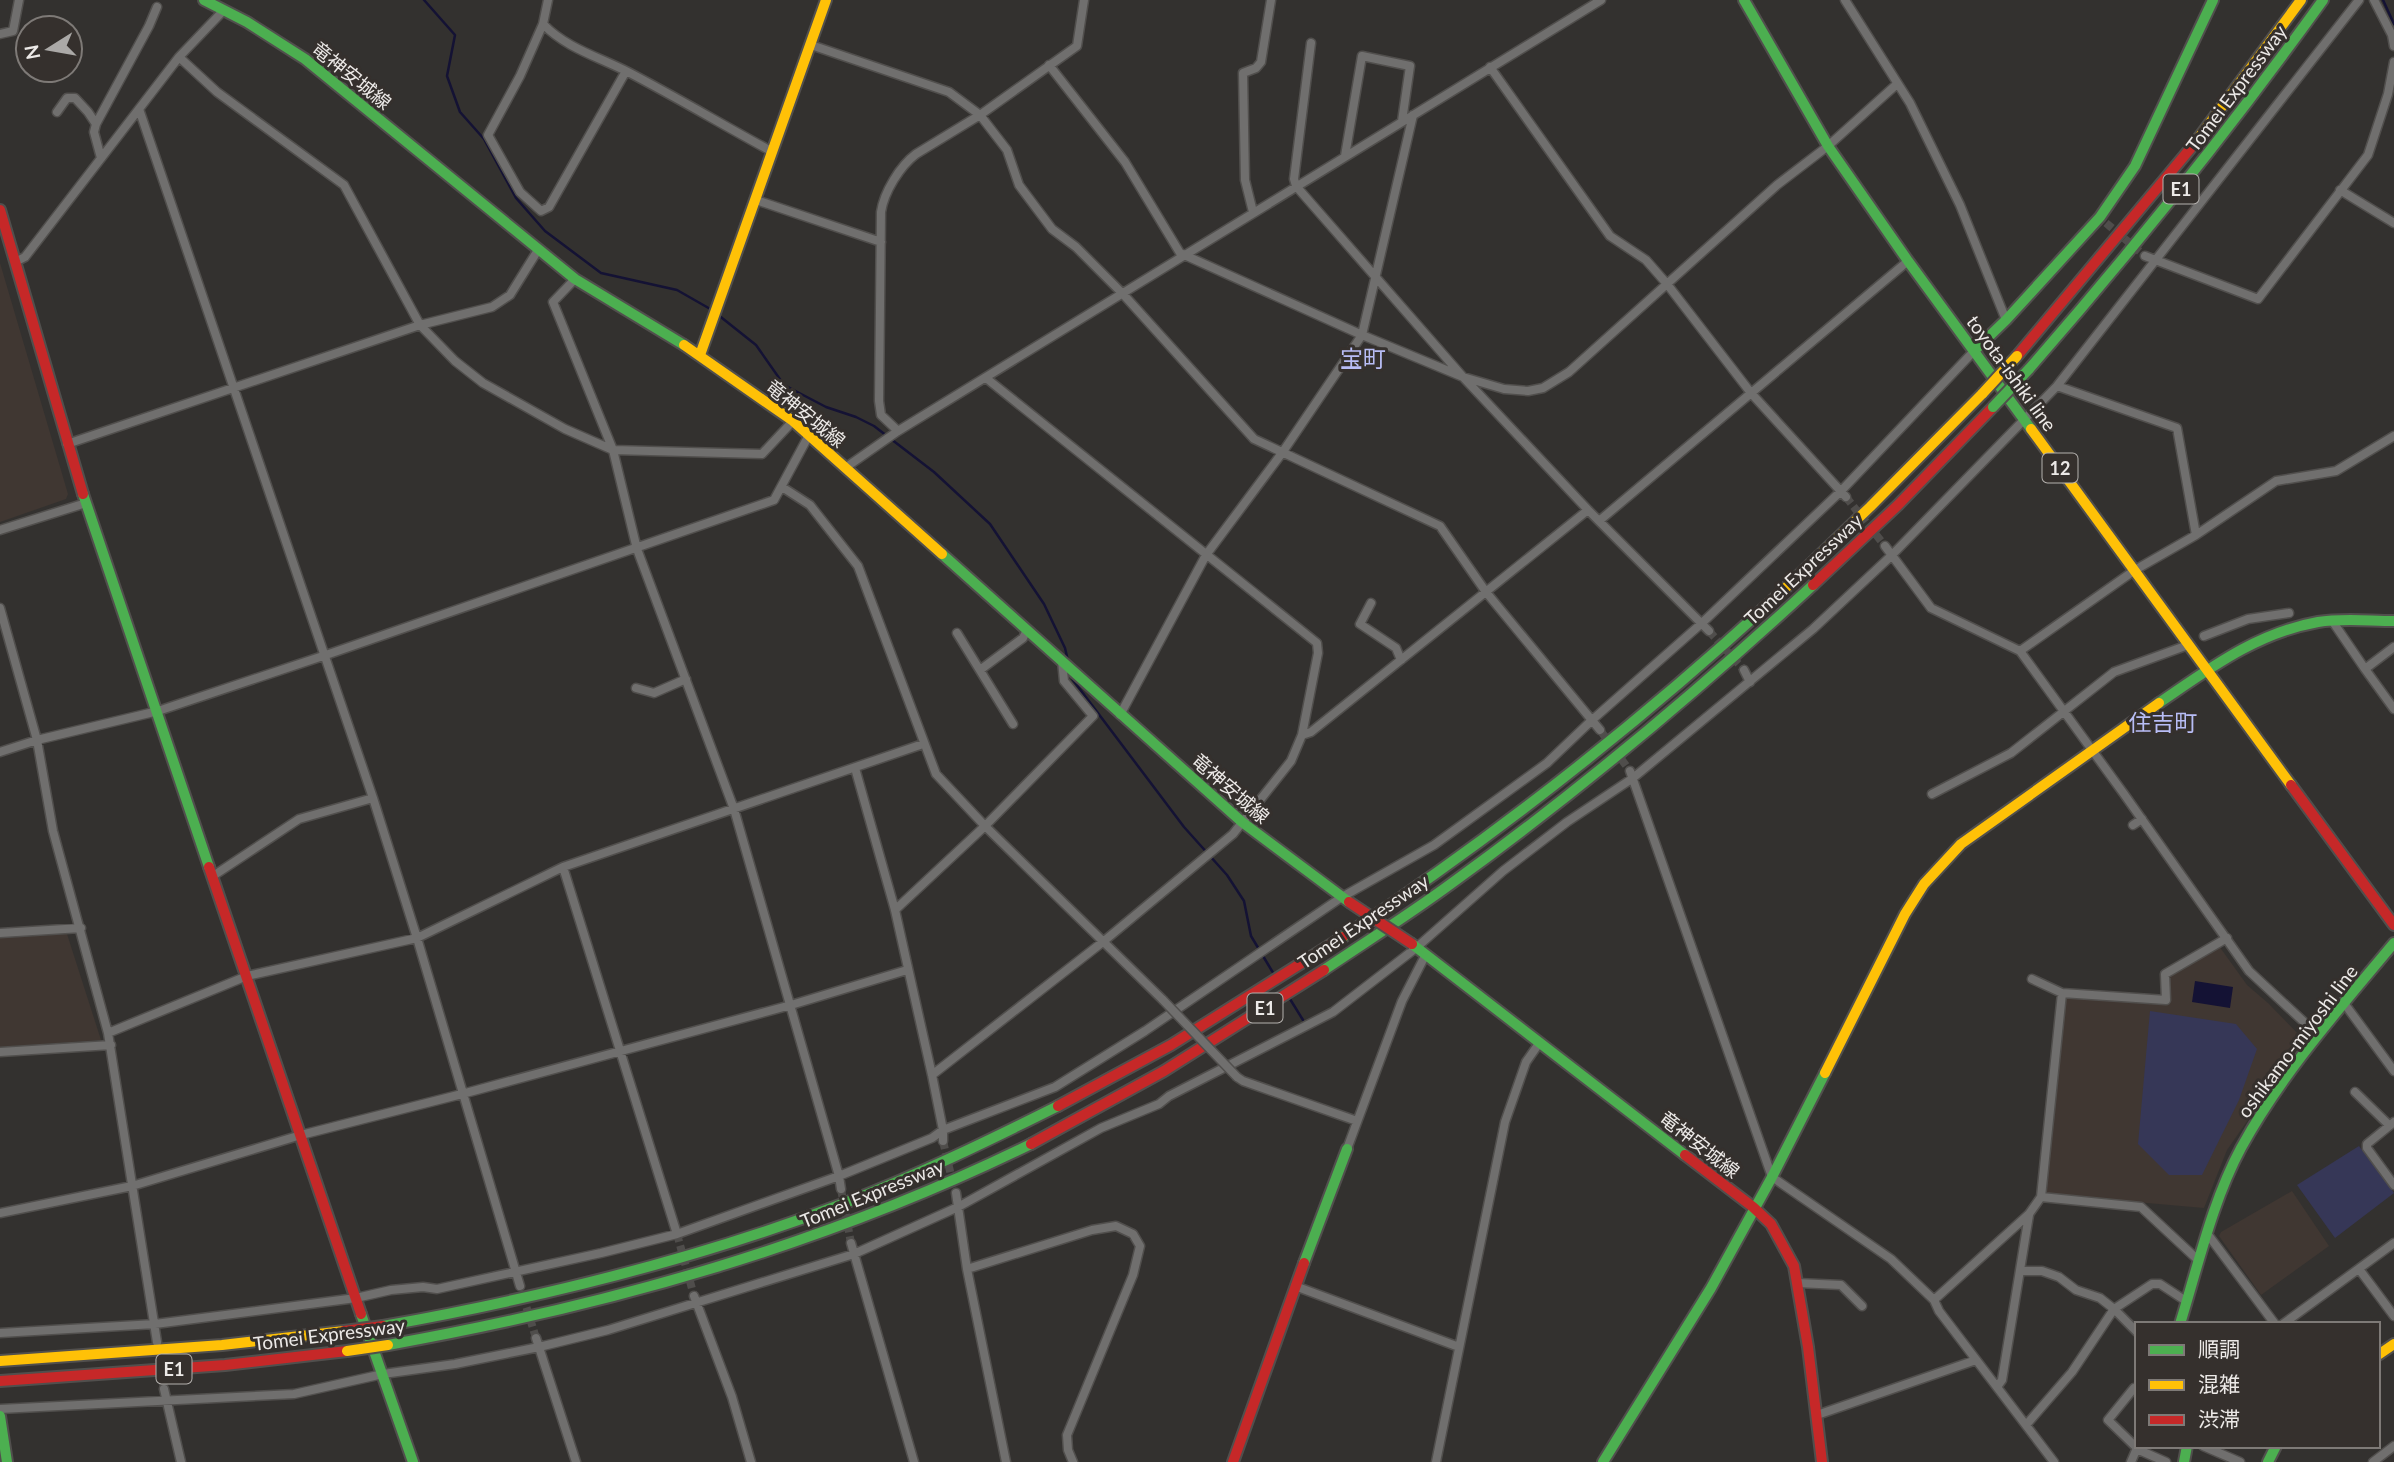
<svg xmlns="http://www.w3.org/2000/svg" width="2394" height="1462" viewBox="0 0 2394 1462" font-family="Lato,'Noto Sans JP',sans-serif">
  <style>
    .built { fill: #403732 }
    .green { fill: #363757 }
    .water { fill: #141234 }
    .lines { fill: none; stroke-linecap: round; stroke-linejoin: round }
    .stream { stroke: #141234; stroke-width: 2.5 }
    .street-tunnel { stroke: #4f4d4b; stroke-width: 8; stroke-dasharray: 8 4; stroke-linecap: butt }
    .street-casing { stroke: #514f4d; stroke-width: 11 }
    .fast-casing { stroke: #514f4d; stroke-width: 14 }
    .slow-casing { stroke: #514f4d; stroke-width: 14 }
    .jam-casing { stroke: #514f4d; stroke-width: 14 }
    .street { stroke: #706f6e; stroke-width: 8 }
    .fast { stroke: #4caf50; stroke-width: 10 }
    .slow { stroke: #ffc107; stroke-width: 10 }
    .jam { stroke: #c62828; stroke-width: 10 }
    .street-bridge-casing { stroke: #514f4d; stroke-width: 11; stroke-linecap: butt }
    .fast-bridge-casing { stroke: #514f4d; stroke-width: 14; stroke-linecap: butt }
    .slow-bridge-casing { stroke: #514f4d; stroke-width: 14; stroke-linecap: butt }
    .jam-bridge-casing { stroke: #514f4d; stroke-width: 14; stroke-linecap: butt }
    .street-bridge { stroke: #706f6e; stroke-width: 8 }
    .fast-bridge { stroke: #4caf50; stroke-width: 10 }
    .slow-bridge { stroke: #ffc107; stroke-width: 10 }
    .jam-bridge { stroke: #c62828; stroke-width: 10 }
    .labels { text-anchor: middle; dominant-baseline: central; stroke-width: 6; stroke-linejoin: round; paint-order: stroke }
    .shield { fill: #35302d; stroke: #b5b2af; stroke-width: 2 }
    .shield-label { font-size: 18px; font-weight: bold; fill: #ece9e7 }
    .street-label { font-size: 19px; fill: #ece9e7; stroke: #35302d }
    .quarter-label { font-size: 23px; fill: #b8bdf5; stroke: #35302d }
  </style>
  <rect width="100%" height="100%" fill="#33312f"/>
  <path class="built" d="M0,263L68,494L66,499L0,522Z
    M67,934L101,1040L0,1047V938Z
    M2219,946L2247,985L2268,1003L2304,1040L2227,1150L2204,1208L2045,1194L2066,997L2139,1001L2169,1005V978L2172,973Z
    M2292,1191L2329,1246L2261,1295L2219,1236L2221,1232Z"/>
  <path class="green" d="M2150,1011L2236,1024L2257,1049L2239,1100L2202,1175H2169L2138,1144Z
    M2359,1146L2394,1193L2335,1238L2297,1185Z"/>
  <path class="water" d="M2195,981L2233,987L2230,1008L2192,1002Z"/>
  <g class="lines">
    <path class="stream" d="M424,0L455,35L447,76L460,112L484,139L516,198L545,231L601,273L677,290L712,310
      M2383,0L2394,24
      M717,314L756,345L784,385L826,407L856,417L874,426L934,472L990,524L1044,604L1065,648L1068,661
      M1071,674L1073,680L1184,827L1227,875L1244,901L1251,936L1275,976
      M1290,999L1303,1020"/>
    <path class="street-tunnel" d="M2106,223L2145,256
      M1846,497L1885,546
      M1709,631L1744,670
      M1600,730L1630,771
      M943,1141L953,1184
      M841,1189L851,1243
      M677,1234L694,1296
      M523,1296L536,1338
      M157,1347L164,1389"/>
    <g class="street-casing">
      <path id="street" d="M548,0L543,24L520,76L488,135L520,192L541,211L549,207L626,71
        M1845,0L1910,103L1960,205L2006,320
        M2374,0L2392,35L2394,46
        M543,24C566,48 599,57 628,72C676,97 723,125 771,151
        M0,34L13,31L19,0
        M1311,43L1294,179L1296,186L1463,377L1588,510L1709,631
        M811,45L949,92L980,115L1007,150L1019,185L1052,229L1076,247L1123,294L1254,439L1440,526L1486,592L1600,730
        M179,57L217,92L344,185L420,325L455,361L483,383L565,429L613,450L762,454L793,421
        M1049,65L1125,162L1180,253L1362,335L1463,377L1504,389L1528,391L1543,388L1569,372L1777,185L1828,146L1897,84
        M1490,67L1610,236L1646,260L1667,284L1751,393L1846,497
        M139,109L373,798L417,938L520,1286
        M57,112L67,98H75L88,112L96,124
        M1345,156L1362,56L1410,66L1402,121
        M101,158L94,132L96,124L149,26L157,7
        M2340,190L2394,223
        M756,200L881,242
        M1253,212L1245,180L1243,73L1256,68L1261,62L1271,0
        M2145,256L2258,299L2368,155L2388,94L2394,62
        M15,262L25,257L179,57L224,10
        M575,279L553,302L613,450L637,549L734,809L839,1176L841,1189
        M898,431L881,415L879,401L881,212C884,192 900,166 916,154L980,115L1077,46L1084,0
        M67,444L420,325L492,307L510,295L538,250
        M845,468L898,431L1601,0
        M782,487L810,505L858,566L936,774L985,826L1163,1000
        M1599,521L1908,261
        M0,530L86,503
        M2196,535L2276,481L2336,471L2394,436
        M1885,546L1931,608L2020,651L2124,794L2249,971L2318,1035
        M1371,603L1360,624L1396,648L1401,660
        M0,608L37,740L53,831L108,1033L157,1342
        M2333,622L2365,669
        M957,633L1013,724
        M2204,636L2248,619L2289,613
        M2394,647L2365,669L2394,709
        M2020,651L2135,570L2196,535L2177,428L2057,386
        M980,670L1023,638L1027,630
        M1744,670L1750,682
        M636,688L654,693L686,679
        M1120,715L1206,555L1282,453L1362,335L1413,115
        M1302,735L1311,732L1588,510
        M0,752L37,740L158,711L326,655L774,500L809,435
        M855,768L895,910L932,1075L943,1130V1141
        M1630,771L1772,1177L1891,1259L1934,1300L1939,1311L2054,1462
        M1932,794L2011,753L2114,672L2188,645
        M2133,825L2142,819
        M563,867L677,1234
        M213,876L299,819L373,798
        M895,910L985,826L1093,716L1064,681L1062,661
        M0,933L81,928
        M2032,979L2062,993L2166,1000L2165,974L2227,938
        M2344,1003L2394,1071
        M108,1033L247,976L417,938L563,867L923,744
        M0,1052L111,1045
        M932,1075L1104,941L1233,834L1291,761L1302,735L1318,653L1317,643L986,378
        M1237,1077L1243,1081L1357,1121
        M2355,1092L2389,1125
        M2394,1122L2367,1144V1148L2394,1185
        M1347,1149L1402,1001L1425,956
        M956,1193L967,1269L1006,1462
        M2041,1197L2141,1207L2198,1260
        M0,1213L132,1186L301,1135L462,1094L791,1005L907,970
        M2209,1236L2275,1324
        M851,1243L914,1462
        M967,1269L1092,1230L1116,1226L1133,1234L1140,1246L1133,1275L1067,1435L1068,1450L1073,1462
        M2359,1269L2394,1316
        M2020,1271H2042L2059,1277L2076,1290L2100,1298L2114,1309L2137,1332
        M1797,1283L1841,1285L1862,1306
        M1295,1286L1459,1347
        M694,1296L732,1397L751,1462
        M1934,1300L2029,1214L2041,1197L2062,993
        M2283,1324L2394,1243
        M0,1333L155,1324L356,1298L391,1290L423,1287L437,1289L601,1253L677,1234L839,1176L932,1138L943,1130L1055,1087L1145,1031L1342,897L1434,845L1547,763L1591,721L1702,623L1841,491L1974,351
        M536,1338L576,1462
        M1997,1387L2002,1380L2029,1215
        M2137,1388H2134L2108,1420L2139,1450L2166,1462
        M164,1389L181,1462
        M0,1409L294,1394L383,1374L455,1364L539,1347L608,1330L854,1254L958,1207L1101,1128L1159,1104L1169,1096L1333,1012L1416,948L1503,871L1567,822L1633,778L1813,629L1891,556L2057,386L2359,0
        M1817,1415L1976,1360
        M2026,1425L2072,1372L2114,1309L2152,1284H2160L2186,1301
        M2203,1446L2240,1462
        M1436,1462L1505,1122L1526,1062L1540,1042
        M2131,1462L2137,1448
        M2373,1462L2394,1446"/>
    </g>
    <g class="fast-casing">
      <path id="fast" d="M204,0L247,22L305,59L575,279L684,345
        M1744,0L1828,146L1908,261L2031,429
        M1974,351L2006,320L2100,217L2135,166L2213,0
        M2029,369C2133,250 2231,128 2323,0
        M83,494L209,867
        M942,554L1242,822L1349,902
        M2159,703C2209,669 2256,633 2318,622C2342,618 2369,621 2394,621
        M1343,937C1494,837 1639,723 1773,600
        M1412,944L1685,1155
        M1324,970C1367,941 1410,914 1452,883C1578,792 1698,691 1813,585
        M1304,1263L1347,1149
        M361,1314L413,1462
        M2180,1324C2198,1266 2212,1202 2241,1148C2282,1073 2340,1008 2394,943
        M383,1326C540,1298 695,1260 845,1203C918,1175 988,1141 1058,1106
        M388,1345C611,1305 827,1244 1031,1144
        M0,1416L7,1462
        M1603,1462L1711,1288L1772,1177L1825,1073
        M2184,1462L2187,1446
        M2268,1462L2276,1446"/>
    </g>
    <g class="slow-casing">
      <path id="slow" d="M2195,143L2301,0
        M684,345L793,421L942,554
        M700,355L826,0
        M2031,429L2291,785
        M1773,600L1870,507L1983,393
        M1825,1073L1905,914L1924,884L1961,844L2159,703
        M2378,1355L2394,1344
        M0,1361L222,1345L344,1331"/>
    </g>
    <g class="jam-casing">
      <path id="jam" d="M0,210L83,494
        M2017,356L2195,143
        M1813,585L1898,505L1993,407
        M2291,785L2394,925
        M209,867L361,1314
        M1058,1106L1171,1045L1343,937
        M1031,1144L1164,1071L1324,970
        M1685,1155L1753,1207L1771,1224L1794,1266L1808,1347L1822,1462
        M0,1381L225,1365L347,1351
        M1233,1462L1304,1263"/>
    </g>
    <use href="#street" class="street"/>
    <use href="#fast" class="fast"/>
    <use href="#slow" class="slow"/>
    <use href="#jam" class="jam"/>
    <g class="street-bridge-casing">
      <path id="street-bridge" d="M1163,1000L1237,1077"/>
    </g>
    <g class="fast-bridge-casing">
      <path id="fast-bridge" d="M1993,407L2029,369"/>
    </g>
    <g class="slow-bridge-casing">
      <path id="slow-bridge" d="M1983,393L2017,356
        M347,1351L388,1345"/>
    </g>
    <g class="jam-bridge-casing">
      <path id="jam-bridge" d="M1349,902L1412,944
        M344,1331L383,1326"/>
    </g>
    <use href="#street-bridge" class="street-bridge"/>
    <use href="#fast-bridge" class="fast-bridge"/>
    <use href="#slow-bridge" class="slow-bridge"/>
    <use href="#jam-bridge" class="jam-bridge"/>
  </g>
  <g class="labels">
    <g class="shield">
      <rect x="2163.5" y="174.5" width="35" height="29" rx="5"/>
      <rect x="2042.5" y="453.5" width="35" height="29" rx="5"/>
      <rect x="1247.5" y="993.5" width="35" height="29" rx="5"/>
      <rect x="156.5" y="1354.5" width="35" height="29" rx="5"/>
    </g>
    <g class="shield-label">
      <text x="2181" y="189">E1</text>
      <text x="2060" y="468">12</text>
      <text x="1265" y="1008">E1</text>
      <text x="174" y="1369">E1</text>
    </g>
    <g class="street-label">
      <text transform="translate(352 75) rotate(39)">竜神安城線</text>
      <text transform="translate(2236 88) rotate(-53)">Tomei Expressway</text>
      <text transform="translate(2012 373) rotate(54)">toyota-ishiki line</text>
      <text transform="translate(806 413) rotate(39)">竜神安城線</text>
      <text transform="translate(1803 569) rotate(-43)">Tomei Expressway</text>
      <text transform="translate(1231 788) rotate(41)">竜神安城線</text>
      <text transform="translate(1363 921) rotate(-34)">Tomei Expressway</text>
      <text transform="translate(2297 1041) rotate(-53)">oshikamo-miyoshi line</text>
      <text transform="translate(1700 1144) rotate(38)">竜神安城線</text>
      <text transform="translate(872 1193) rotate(-22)">Tomei Expressway</text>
      <text transform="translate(329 1334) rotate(-7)">Tomei Expressway</text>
    </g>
    <g class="quarter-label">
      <text x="1363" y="358">宝町</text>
      <text x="2163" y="722">住吉町</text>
    </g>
  </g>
  <rect x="2135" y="1322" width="245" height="126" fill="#35302d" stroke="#7e7a77" stroke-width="2"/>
  <rect x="2149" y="1345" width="35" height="10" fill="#4caf50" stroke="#7e7a77" stroke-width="2"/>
  <text x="2198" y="1357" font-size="21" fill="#ece9e7">順調</text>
  <rect x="2149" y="1380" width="35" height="10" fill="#ffc107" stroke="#7e7a77" stroke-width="2"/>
  <text x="2198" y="1392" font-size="21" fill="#ece9e7">混雑</text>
  <rect x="2149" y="1415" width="35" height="10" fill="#c62828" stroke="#7e7a77" stroke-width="2"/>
  <text x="2198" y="1427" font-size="21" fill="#ece9e7">渋滞</text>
  <g transform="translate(49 49) rotate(259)"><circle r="33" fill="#35302d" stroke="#7e7a77" stroke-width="2"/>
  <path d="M0-5L12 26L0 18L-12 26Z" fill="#aba9a7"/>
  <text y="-10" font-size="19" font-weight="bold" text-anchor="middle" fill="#ece9e7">N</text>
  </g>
</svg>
